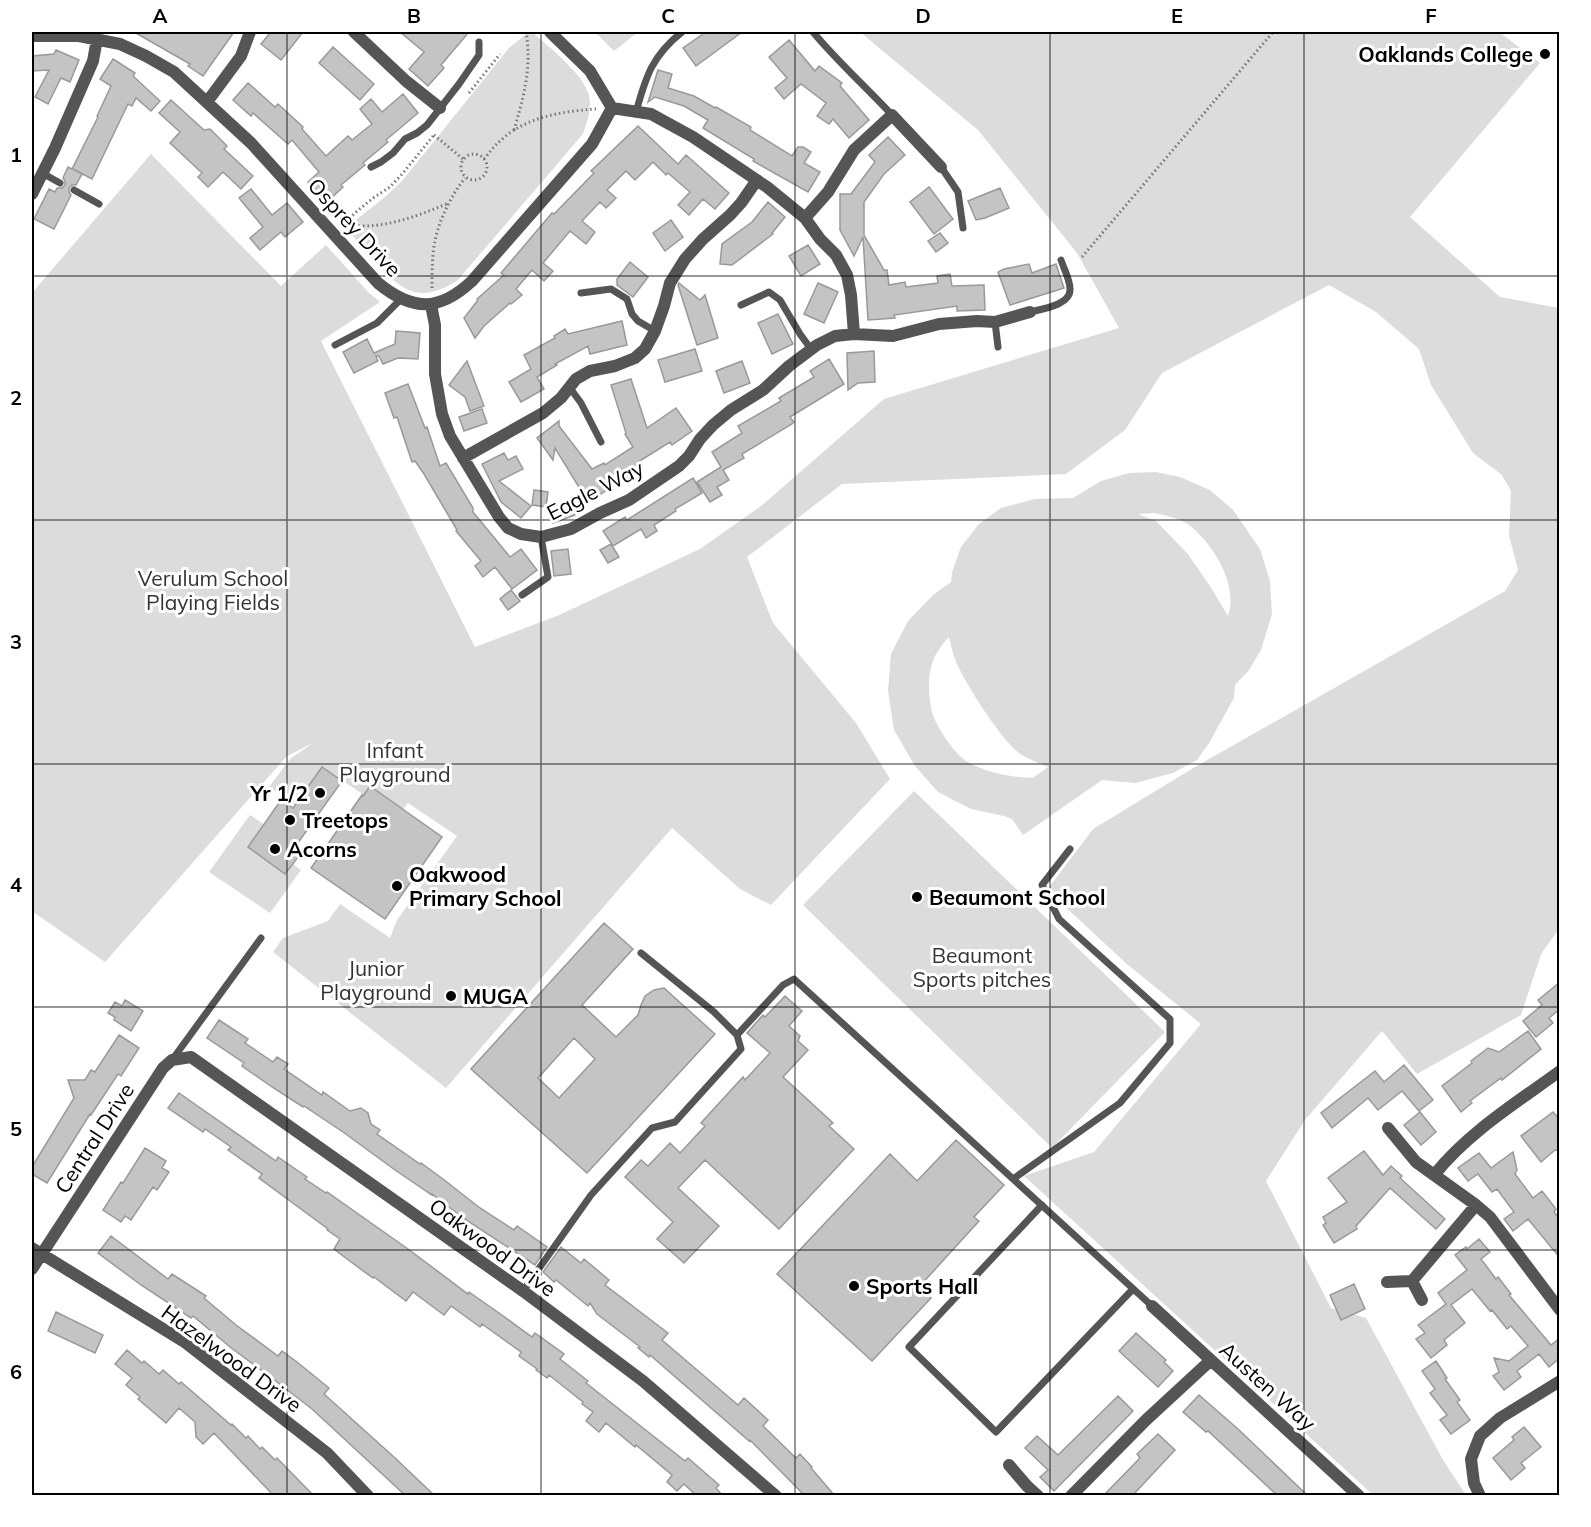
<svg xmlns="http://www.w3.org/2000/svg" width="1591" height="1527" viewBox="0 0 1591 1527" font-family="Mulish,sans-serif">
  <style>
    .green { fill: #dcdcdc; fill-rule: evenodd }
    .building { fill: #c4c4c4; stroke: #999; stroke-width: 1.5; fill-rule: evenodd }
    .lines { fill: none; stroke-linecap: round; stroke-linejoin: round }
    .path { stroke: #777; stroke-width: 3; stroke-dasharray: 1.5 3; stroke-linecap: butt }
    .lane { stroke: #555; stroke-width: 7 }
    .street { stroke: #555; stroke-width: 12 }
    .grid { fill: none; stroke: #000; stroke-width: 1.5; stroke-opacity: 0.55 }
    .poi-dot { fill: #000; stroke: #fff; stroke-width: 2 }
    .labels { text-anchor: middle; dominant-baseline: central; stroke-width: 6; stroke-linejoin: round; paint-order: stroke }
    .poi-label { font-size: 21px; font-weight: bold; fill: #000; stroke: #fff; text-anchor: start }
    .street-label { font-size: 21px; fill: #000; stroke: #fff }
    .park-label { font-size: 21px; fill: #333; stroke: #fff }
    .neatline { fill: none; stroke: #000; stroke-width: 2 }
    .grid-label { font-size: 20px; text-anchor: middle; font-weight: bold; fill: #000 }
  </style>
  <rect width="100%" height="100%" fill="#fff"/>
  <path class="green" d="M529,32H532C549,47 584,74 589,96C592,109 587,122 583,134L457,281C420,303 403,293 377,263C366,251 356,240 346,228L386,196L402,181L509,48Z
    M598,32H638L614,51L597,34Z
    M860,32H1499L1540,63L1410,217L1500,297L1559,308V929L1541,954L1521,1015L1417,1074L1382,1031L1305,1120L1266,1181L1331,1308L1366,1318L1443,1460L1466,1495H1373L1024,1176L1094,1152L1201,1024L1128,965L1047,890L1093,829L1195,767L1505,591L1518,570L1509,535L1511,491L1502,475L1473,453L1431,385L1419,349L1376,312L1329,285L1162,373L1125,430L1066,474L842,484L747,557L773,623L856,723L890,779L771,905L740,889L672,828L446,1088L273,952L283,938L328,921L340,904L390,938L397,920L457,836L408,803L403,809L370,786L364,795L322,767L296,805L269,787L290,759L313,743L287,756L105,962L32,911V293L151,154L281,286L326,245L368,292L380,302L321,341L475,647L557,616L700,549L761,506L884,399L1119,328L1077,253L978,130Z
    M1156,472L1180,477L1210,490L1233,510L1260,549L1270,581L1272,614L1261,650L1249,670L1235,685L1234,698L1209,743L1197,760L1173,773L1135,783L1102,780L1023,835L1012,819L1004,816L971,809L938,792L915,766L894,730L888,691L891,654L908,621L933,595L951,582L952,572L961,547L979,524L1001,508L1035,499L1073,498L1101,481L1129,473ZM1153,513C1165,515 1179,518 1189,525C1213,543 1239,586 1228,616L1210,586L1187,553L1156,521L1138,514ZM949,637C951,643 952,652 955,659C962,679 1002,741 1019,753C1028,759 1038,763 1048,767L1033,778C1010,777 986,773 966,761C954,753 938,729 933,715C929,702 927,678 932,664C935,654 942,644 949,637Z
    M914,791L1165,1032L1052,1148L803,905Z
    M250,815L265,825L293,864L301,870L270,913L209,872Z"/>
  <path class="building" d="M134,32H234L203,76L188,66L190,64Z
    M271,32H303L281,60L261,44Z
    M400,32H469L441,65L444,68L428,86L409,69L424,52Z
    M706,32H742L696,66L683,48Z
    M789,40L815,71L819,66L842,83L840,86L869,120L849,138L833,119L829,124L817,116L826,103L801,84L784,99L775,88L787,78L769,57Z
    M333,47L374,84L360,100L319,63Z
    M56,50L79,60L70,82L61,78L48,104L35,97L49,70L32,71V56L54,54Z
    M113,59L135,73L133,76L160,101L151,111L136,98L132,106L128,104L92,179L73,169L82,174L76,185H72L69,188V192L71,195L54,229L34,219L49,189L55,192L57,188H62L65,185V181L63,178L68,167L72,169L98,117L97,116L111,86L100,79Z
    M658,70L672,74L668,88L694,96L715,108L716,107L751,127L750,130L792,156L798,147H803L811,152L804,163L820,172L808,192L753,161L754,159L703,128L708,120L684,106L655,97L648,102Z
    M248,83L275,107L278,104L303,127L302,129L326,156L348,136L352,140L372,124L360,109L371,99L382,112L403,94L418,113L386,140L388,142L363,163L365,165L341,185L343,187L326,203L308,182L319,172L292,140L288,144L253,113L251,116L233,100Z
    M171,100L204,130L210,129L227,146L224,149L253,176L241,189L223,172L208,187L198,177L202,173L170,143L180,132L159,113Z
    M638,126L678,164L686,155L729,193L715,209L703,199L689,215L678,205L690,192L668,173L666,175L653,162L635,180L626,171L607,190L616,198L606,208L600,202L582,221L595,232L586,244L570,231L543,263L553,271L544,281L532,270L516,289L522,295L511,304L510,303L484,326L475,338L464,318L478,300L477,299L504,275L501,273L552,213L554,214L594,173L591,171Z
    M888,137L905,155L884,174L864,202V235L884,270H887L889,285L905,282L906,287L938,283L937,276L950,274L952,286L984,285L985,310L957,311V306L894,315L895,318L868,320L863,237L854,256L840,230V194H851L875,162L869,155Z
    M929,187L953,219L934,234L910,202Z
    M1000,188L1009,208L985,218L976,220L968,201Z
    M251,189L272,215L287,203L303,222L285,237L281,232L260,250L250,238L263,227L239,198Z
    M768,202L785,217L772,233L773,234L732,265L720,264L722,244L752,222Z
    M671,220L683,237L665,251L653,233Z
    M940,233L948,243L936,252L928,241Z
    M808,245L820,264L801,276L789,256Z
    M630,262L648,277L633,297L617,285V279Z
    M1029,264L1032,273L1056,264L1064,288L1010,305L998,272L1004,269Z
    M679,283L700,300L705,295L718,338L697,345L678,285Z
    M818,283L838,292L824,323L804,314Z
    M778,314L793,344L772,354L758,323Z
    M622,321L627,345L590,354L588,346L555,364L557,365L537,377L544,389L521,402L509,382L531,369L524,355L555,338L554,336L565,329L568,334Z
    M396,331L420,333L418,359L398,358L383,364L379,356H376L378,361L354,373L343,352L367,339L374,353L395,344Z
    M695,349L702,371L665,382L658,360Z
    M874,351L875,382L858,383L848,390L847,353Z
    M829,359L844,384L790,417L794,422L792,424L742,454L744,458L723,470L729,480L717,487L722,495L710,502L697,482L721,467L712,452L742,433L738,426L781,401L779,398L814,377L810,371Z
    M467,361L484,406L470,411L465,397L449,385Z
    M742,361L750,383L724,393L716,371Z
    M631,379L647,428L676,408L692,431L672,445L670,442L638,462L643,470L624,482L623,480L588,502L555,448L553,460L537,438L559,421V426L592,469L604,463L605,465L633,447L625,434L626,433L611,385Z
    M408,384L425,428L427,427L440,466L446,463L473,508V512L510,557L521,549L537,570L512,589L495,567L483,577L475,566L481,561L456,531L457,530L424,474L415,461L412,462L397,417L394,418L385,393Z
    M482,409L487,423L464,431L459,417Z
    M504,453L508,460L516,456L523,469L499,481L531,506L521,518L501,502L482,464Z
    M693,478L702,493L675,509L676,511L654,525L657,531L646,538L641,529L613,546L603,531L625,517L627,520Z
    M534,490L548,492L546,507L532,505Z
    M570,500L575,515L553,523L548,508Z
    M611,544L619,557L608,563L600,550Z
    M568,549L571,574L554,576L551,551Z
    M511,590L520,601L508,610L500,599Z
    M322,767L342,781L295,847L302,852L285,874L248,847L281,800L293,808Z
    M370,786L442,837L385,919L311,868L362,795L363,796Z
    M604,923L633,949L582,1005L616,1037L638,1015L641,1005L645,996L654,990L664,988L715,1034L587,1173L471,1069ZM574,1038L595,1059L559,1098L538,1078Z
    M1560,982V1009L1549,1018L1553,1023L1536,1037L1523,1021L1542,1005L1538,1000Z
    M785,996L802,1011L789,1026L800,1036L798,1041L808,1050L783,1077L833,1123L829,1126L854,1149L779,1229L705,1160L678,1188L719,1226L684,1263L657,1239L673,1222L625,1177L641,1160L648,1166L670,1143L680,1153L705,1126L701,1123L743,1077L745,1080L770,1053L747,1033L763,1015L765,1017Z
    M125,1000L143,1011L131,1031L114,1020L115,1017L108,1013L115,1002L122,1006Z
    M219,1020L248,1039L245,1043L273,1062L277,1057L288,1064L284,1069L322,1095L323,1092L350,1111L361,1108L368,1113L371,1124L380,1130L377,1134L420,1164L421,1163L443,1179L480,1208L514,1230L517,1226L547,1247L535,1265L463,1218L432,1194V1195L395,1170L343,1132L304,1106L303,1107L272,1087L242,1066L244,1063L207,1038Z
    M1528,1031L1541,1049L1502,1080L1501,1078L1470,1101L1472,1103L1461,1112L1442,1086L1472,1063L1471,1061L1488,1048L1499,1052Z
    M119,1035L139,1048L121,1076L118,1074L91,1115L90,1114L47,1183L32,1174V1167L74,1098L68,1080H85L91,1070L95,1072Z
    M1404,1065L1433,1100L1419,1111L1402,1091L1378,1110L1368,1098L1332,1128L1321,1113L1375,1071L1384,1082Z
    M179,1093L276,1161L278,1157L307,1177L305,1179L326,1193L327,1192L408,1249L468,1294L469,1292L499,1313L532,1337L535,1333L564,1354L560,1359L588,1381L586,1383L685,1461L688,1458L719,1485L716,1488L723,1496H697L684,1484L677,1491L667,1482L672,1475L636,1445L635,1447L606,1423L599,1432L586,1421L593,1412L582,1404L583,1402L549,1375L547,1378L536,1370L537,1369L519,1356L521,1352L482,1324L480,1327L451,1306L444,1315L413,1292L406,1301L374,1277L373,1278L351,1262L334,1249L340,1239L327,1230L328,1229L259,1178L262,1174L228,1150L231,1147L205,1129L203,1132L168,1108Z
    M1420,1112L1436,1132L1421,1145L1404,1125Z
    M1553,1112L1560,1120V1151L1555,1150L1541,1162L1521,1136Z
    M956,1140L1004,1185L974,1217L979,1221L919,1287L931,1298L872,1361L777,1274L890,1154L917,1181Z
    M145,1148L166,1161L162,1168L169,1172L157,1190L153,1187L131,1220L125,1216L121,1222L103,1210L121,1182L123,1183Z
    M1364,1151L1383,1175L1391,1166L1402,1176L1400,1178L1445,1219L1436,1229L1390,1188L1356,1226L1357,1229L1334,1243L1323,1225L1326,1223L1323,1217L1347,1202L1328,1178Z
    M1513,1152L1517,1170L1515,1174L1533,1198L1542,1191L1556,1209L1554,1212L1560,1219V1258L1528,1219L1513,1231L1504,1219L1514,1212L1497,1189L1492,1192L1478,1174L1468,1181L1458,1168L1479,1153L1491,1168Z
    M111,1236L168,1279L172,1274L206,1296L204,1298L236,1325L278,1356L282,1351L297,1362L329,1388L324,1394L394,1457L435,1496H406L312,1409L273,1379L230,1347L193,1316L191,1318L141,1285L98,1253Z
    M1479,1239L1490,1252L1481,1259L1496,1279L1498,1277L1511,1294L1509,1295L1551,1345L1560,1338V1358L1549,1367L1539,1354L1517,1371L1521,1377L1504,1390L1493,1376L1499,1372L1494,1358L1509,1361L1528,1346L1511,1326L1507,1329L1492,1310L1490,1311L1472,1289L1451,1305L1465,1323L1444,1340L1447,1345L1431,1358L1416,1339L1425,1333L1418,1325L1446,1304L1438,1293L1467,1270L1455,1255L1466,1247L1467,1249Z
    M561,1247L581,1263L584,1259L609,1280L605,1285L668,1333L662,1340L738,1405L744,1398L768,1420L763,1426L796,1458L800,1454L812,1467L811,1468L835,1496H805L750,1440L749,1441L650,1355L649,1357L638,1348L640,1347L597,1314L590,1303L588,1306L556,1280L554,1282L543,1272Z
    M1354,1284L1365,1309L1341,1320L1330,1295Z
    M56,1312L103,1335L95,1353L48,1331Z
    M1136,1333L1166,1360L1164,1362L1173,1371L1158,1387L1119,1351Z
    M127,1350L142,1363L144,1361L159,1374L163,1370L179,1384L181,1382L231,1425L232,1424L246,1438L248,1436L260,1449L262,1447L275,1460L277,1458L314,1496H274L214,1433L203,1444L196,1437L195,1422L179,1408L166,1423L138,1399L140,1397L126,1385L132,1378L115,1364Z
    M1436,1361L1447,1378L1445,1379L1460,1400L1457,1402L1470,1420L1451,1434L1440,1420L1447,1415L1430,1393L1435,1389L1422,1371Z
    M1199,1395L1238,1429L1308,1496H1278L1208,1431L1206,1432L1183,1412Z
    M1118,1396L1133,1411L1054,1491L1040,1477L1048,1470L1025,1448L1037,1436L1058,1455Z
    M1524,1427L1541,1447L1521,1463L1525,1468L1511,1480L1493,1458L1514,1440L1512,1437Z
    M1158,1434L1175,1450L1132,1496H1103L1140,1458L1137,1454Z"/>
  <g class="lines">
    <path class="path" d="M469,93L500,54
      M514,130C524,96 532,67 526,32
      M434,135L463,159
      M461 167a13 13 0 1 1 26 0a13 13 0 1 1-26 0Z
      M484,159C489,153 494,146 500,141C525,117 563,111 596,109
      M343,225L355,213L373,198L390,187L403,173L434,135
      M345,225C382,230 415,217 449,203
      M1082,257L1273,32
      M432,288C432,274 432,260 434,246C438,222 450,197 465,178"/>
    <path class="lane" d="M813,32C837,61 866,87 892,115
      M636,112C646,76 652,56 682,32
      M371,167L381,162L393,153L405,139L417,133L427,125L459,84L479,55V42
      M941,167L958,192L963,228
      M42,173L60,183
      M74,190L99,204
      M581,293L611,289L627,299L632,314L638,321L655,331
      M741,305L769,292L780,300L800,334L811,349
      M1030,312C1042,309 1071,305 1070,289C1070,280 1064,269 1061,260
      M995,322L998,347
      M335,345L377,323L401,299
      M570,388L581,403L601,442
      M522,595L548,577L541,537
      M737,1035L783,985L794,979L1152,1306
      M172,1060L261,938
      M1013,1179L1120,1103L1170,1043V1019L1059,919L1042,885L1070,849
      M1042,1205L909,1347L996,1432L1133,1289
      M523,1291L591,1195L652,1128L675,1122L741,1049L737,1035L714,1012L641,953"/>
    <path class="street" d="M354,32L406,81L440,108
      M550,32L590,71L612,108L651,114L693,137L767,187L805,218L820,239L836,255L847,275L851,295L854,334
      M32,36H79L120,44L146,56L174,72L251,143L378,283C412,311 439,312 472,281L592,144L612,108
      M207,102L241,56L250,32
      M32,194L55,148L93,61L97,39
      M805,218L828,192L854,150L892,115L941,167
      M431,305L435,325V374L442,414L450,436L499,517L508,528L521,534L541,537L571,529L600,513L629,500L679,466L689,456L700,439L713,425L731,410L763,390L789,366L817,345L835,336L854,334L893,336L939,324L977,321L995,322L1030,312
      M463,458L543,413L561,398L576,379L590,371L615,366L635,358L645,349L655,331L664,306L670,283L685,259L703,239L730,215L741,203L757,180
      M1388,1128L1416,1162L1476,1205L1490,1217L1560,1310
      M1435,1174C1469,1132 1516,1103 1560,1071
      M32,1248L186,1343L327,1453L368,1496
      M32,1269L163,1068L172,1060L191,1057L523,1291L643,1381L776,1496
      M1412,1281L1422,1300
      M1387,1282L1412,1281L1476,1205
      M1152,1306L1359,1496
      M1009,1465L1027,1486L1038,1496
      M1071,1496L1146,1420L1211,1360
      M1480,1496L1474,1483L1471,1459L1480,1436L1500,1418L1560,1381"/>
  </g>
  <path class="grid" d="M287,32V1496M541,32V1496M795,32V1496M1050,32V1496M1304,32V1496M32,276H1560M32,520H1560M32,764H1560M32,1007H1560M32,1250H1560"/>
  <g class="poi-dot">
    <circle cx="1545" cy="54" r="6"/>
    <circle cx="320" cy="793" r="6"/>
    <circle cx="290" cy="820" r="6"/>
    <circle cx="275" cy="849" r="6"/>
    <circle cx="397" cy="886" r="6"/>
    <circle cx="917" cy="897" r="6"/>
    <circle cx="451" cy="996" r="6"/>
    <circle cx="854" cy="1286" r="6"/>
  </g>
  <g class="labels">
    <g class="poi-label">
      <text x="1533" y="54" text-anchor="end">Oaklands College</text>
      <text x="308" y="793" text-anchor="end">Yr 1/2</text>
      <text x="302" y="820">Treetops</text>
      <text x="287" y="849">Acorns</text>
      <text x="409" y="874">Oakwood<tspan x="409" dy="24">Primary School</tspan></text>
      <text x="929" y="897">Beaumont School</text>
      <text x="463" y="996">MUGA</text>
      <text x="866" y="1286">Sports Hall</text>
    </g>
    <g class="street-label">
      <text transform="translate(355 227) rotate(47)">Osprey Drive</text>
      <text transform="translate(595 490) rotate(-27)">Eagle Way</text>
      <text transform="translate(94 1138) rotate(-57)">Central Drive</text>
      <text transform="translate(493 1247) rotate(36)">Oakwood Drive</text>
      <text transform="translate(232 1358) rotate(36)">Hazelwood Drive</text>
      <text transform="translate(1268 1386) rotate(42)">Austen Way</text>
    </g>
    <g class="park-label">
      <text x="213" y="578">Verulum School<tspan x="213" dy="24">Playing Fields</tspan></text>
      <text x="395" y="750">Infant<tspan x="395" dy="24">Playground</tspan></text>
      <text x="982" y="955">Beaumont<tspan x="982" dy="24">Sports pitches</tspan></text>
      <text x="376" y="968">Junior<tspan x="376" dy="24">Playground</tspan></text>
    </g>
  </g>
  <rect width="1591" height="1527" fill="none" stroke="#ffffff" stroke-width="66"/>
  <rect x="33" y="33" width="1525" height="1461" class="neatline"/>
  <g class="grid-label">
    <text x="160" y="23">A</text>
    <text x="414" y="23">B</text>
    <text x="668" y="23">C</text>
    <text x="923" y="23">D</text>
    <text x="1177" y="23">E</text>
    <text x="1431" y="23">F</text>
    <text x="16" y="162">1</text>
    <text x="16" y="405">2</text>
    <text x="16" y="649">3</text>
    <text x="16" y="892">4</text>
    <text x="16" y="1136">5</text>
    <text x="16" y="1379">6</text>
  </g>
</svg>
